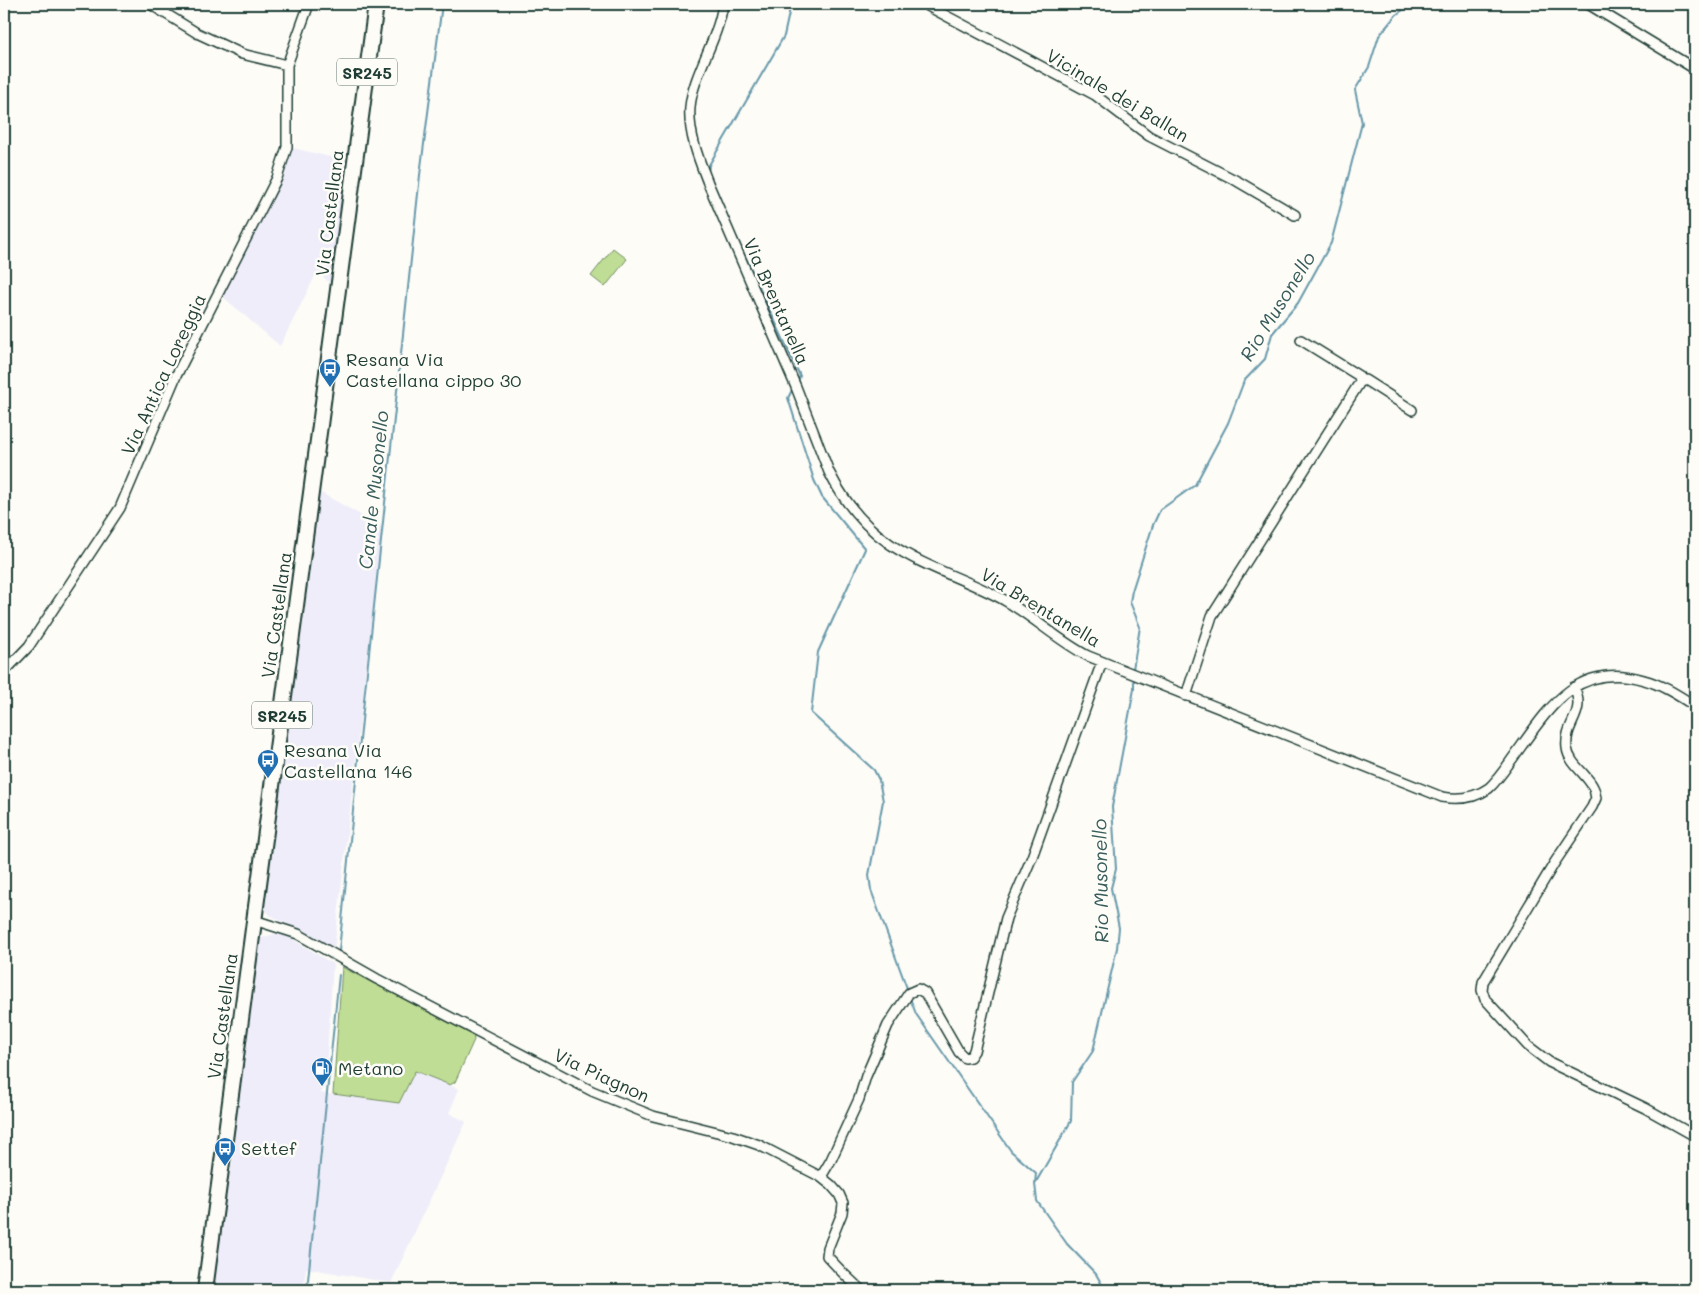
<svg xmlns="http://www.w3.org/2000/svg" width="1699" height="1294" viewBox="0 0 1699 1294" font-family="Mali,sans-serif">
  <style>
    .built { fill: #efedf9 }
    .green { fill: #c0dd95; stroke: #708d64 }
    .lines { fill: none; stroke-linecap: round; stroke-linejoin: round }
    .stream { stroke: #6899aa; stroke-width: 2 }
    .minor-casing { stroke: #1f3d34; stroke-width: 12 }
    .primary-casing { stroke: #1f3d34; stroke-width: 18 }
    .minor { stroke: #fdfcf7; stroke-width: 9 }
    .primary { stroke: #fdfcf7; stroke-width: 14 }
    .rail-casing { stroke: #1f3d34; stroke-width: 4 }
    .rail { stroke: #fdfcf7; stroke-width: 2; stroke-dasharray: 5.5; stroke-linecap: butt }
    .labels { text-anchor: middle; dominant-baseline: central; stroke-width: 5; stroke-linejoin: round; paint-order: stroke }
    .shield { fill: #fdfcf7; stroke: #62766e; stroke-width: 1 }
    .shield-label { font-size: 16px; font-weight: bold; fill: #1f3d34 }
    .street-label { font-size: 18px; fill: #1f3d34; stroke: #fdfcf7 }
    .poi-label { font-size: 18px; fill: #1f3d34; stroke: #fdfcf7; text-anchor: start }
    .water-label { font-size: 19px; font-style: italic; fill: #375c5b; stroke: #fdfcf7 }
  </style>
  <rect width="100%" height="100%" fill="#fdfcf7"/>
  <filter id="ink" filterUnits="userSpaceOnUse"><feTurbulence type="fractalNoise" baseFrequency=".02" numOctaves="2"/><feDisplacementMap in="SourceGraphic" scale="10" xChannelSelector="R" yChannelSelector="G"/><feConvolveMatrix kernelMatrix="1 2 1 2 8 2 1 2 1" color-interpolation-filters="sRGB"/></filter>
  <g filter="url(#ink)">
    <path class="built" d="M293,148L347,161L330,283L317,272L280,346L222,296Z
      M316,490L382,527L334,951L270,915L262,905Z
      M281,932L333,964L325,1085L321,1093L398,1103L415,1071L459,1089L449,1113L466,1122L391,1283L306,1268L303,1290H210L258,939Z"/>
    <path class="green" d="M613,248L627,259L605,287L591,276Z
      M342,967L473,1035L474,1040L455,1082L450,1085L415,1071L399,1103L333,1094Z"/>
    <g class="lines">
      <path class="stream" d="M708,173L709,165L784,36L791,4
        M736,236L800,376L798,382
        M793,388L788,398L814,480L822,497L865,549L818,652L811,713L874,770L879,780L883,801L869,875L871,890L908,991
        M1133,669L1140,627L1130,602L1132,591L1153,525L1160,510L1195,485L1228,423L1244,381L1265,359L1272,334L1298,303L1331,243L1362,123L1355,90L1369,67L1379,36L1396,15L1411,4
        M339,951L364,700L420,175L442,4
        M910,998L916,1014L1011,1151L1036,1173L1035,1184L1037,1201L1067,1244L1096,1274L1105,1290
        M1036,1182L1071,1121L1072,1082L1093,1051L1117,948L1119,928L1111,888L1116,869L1112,807L1134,689V680
        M307,1290L339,975"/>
      <g class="minor-casing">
        <path id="minor" d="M150,4L197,33L242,54L287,65
          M723,4C718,40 693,74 690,107C688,133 699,160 708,183L796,387L829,472C843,500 864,526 890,544C925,568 969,580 1006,601C1035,618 1059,641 1088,656L1442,797C1458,800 1475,798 1489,788C1499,779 1507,766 1515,755C1548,709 1577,660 1644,680C1663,685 1679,696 1695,706
          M924,4L1095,95L1149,136L1237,181L1295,215
          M1588,4L1695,69
          M1301,340L1359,376L1360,382
          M4,672L29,646L120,508L176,376L277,178L287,147V65L309,4
          M1574,687C1587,715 1564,722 1567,748C1569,764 1586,773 1593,787C1595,790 1595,795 1596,798L1592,807L1555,862L1483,982L1482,990L1485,999L1528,1046L1549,1062L1645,1108L1695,1136
          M1186,696L1212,616L1360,382L1365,380L1412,410
          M254,920L298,934L377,979L592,1091L653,1116L733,1136L759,1145L821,1177L831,1185L839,1194L843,1203L842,1213L828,1248L827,1256L843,1273L861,1290
          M821,1177L831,1160L859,1099L866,1076L888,1025L909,993L918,989L925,993L959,1052L965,1058L970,1057L974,1051L1006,918L1032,857L1102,662"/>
      </g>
      <g class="primary-casing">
        <path id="primary" d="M205,1290L376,4"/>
      </g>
      <use href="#minor" class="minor"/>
      <use href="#primary" class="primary"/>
      <g class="rail-casing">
        <path id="rail" d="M4,66L6,4"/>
      </g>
      <use href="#rail" class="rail"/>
    </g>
  </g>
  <defs>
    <g id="bus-pin" transform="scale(1.125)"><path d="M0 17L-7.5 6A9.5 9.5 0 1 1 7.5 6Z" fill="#1f6fb2" stroke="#fdfcf7"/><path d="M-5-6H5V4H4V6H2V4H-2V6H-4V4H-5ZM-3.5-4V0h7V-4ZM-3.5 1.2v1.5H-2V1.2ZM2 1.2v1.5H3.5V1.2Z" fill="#fff"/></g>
    <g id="fuel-pin" transform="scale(1.125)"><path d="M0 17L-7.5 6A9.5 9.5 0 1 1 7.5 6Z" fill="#1f6fb2" stroke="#fdfcf7"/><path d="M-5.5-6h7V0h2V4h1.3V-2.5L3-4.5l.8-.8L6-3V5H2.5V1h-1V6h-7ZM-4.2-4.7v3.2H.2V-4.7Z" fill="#fff"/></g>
  </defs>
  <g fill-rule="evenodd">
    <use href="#bus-pin" x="330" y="369"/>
    <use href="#bus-pin" x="268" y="760"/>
    <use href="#fuel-pin" x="322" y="1068"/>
    <use href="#bus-pin" x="225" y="1148"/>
  </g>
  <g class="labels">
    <g class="shield">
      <rect x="337" y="58.5" width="60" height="27" rx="4"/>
      <rect x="252" y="701.5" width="60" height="27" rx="4"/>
    </g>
    <g class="shield-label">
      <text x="367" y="72">SR245</text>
      <text x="282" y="715">SR245</text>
    </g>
    <g class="street-label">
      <text transform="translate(1118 95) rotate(31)">Vicinale dei Ballan</text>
      <text transform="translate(329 213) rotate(-83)">Via Castellana</text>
      <text transform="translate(777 301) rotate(66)">Via Brentanella</text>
      <text transform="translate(163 374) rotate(-65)">Via Antica Loreggia</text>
      <text transform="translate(1041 607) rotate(31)">Via Brentanella</text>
      <text transform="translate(276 615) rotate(-82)">Via Castellana</text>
      <text transform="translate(222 1016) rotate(-82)">Via Castellana</text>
      <text transform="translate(602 1075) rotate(25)">Via Piagnon</text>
    </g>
    <g class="poi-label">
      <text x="346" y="359">Resana Via<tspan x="346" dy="21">Castellana cippo 30</tspan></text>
      <text x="284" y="750">Resana Via<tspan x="284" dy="21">Castellana 146</tspan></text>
      <text x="338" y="1068">Metano</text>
      <text x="241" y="1148">Settef</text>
    </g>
    <g class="water-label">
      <text transform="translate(1277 306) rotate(-58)">Rio Musonello</text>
      <text transform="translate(373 490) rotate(-84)">Canale Musonello</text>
      <text transform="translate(1100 881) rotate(-91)">Rio Musonello</text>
    </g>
  </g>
  <rect width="1699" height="1294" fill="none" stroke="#fdfcf7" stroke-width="20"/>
  <rect x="10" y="10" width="1679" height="1274" fill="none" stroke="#1f3d34" stroke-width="2" filter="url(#ink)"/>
</svg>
